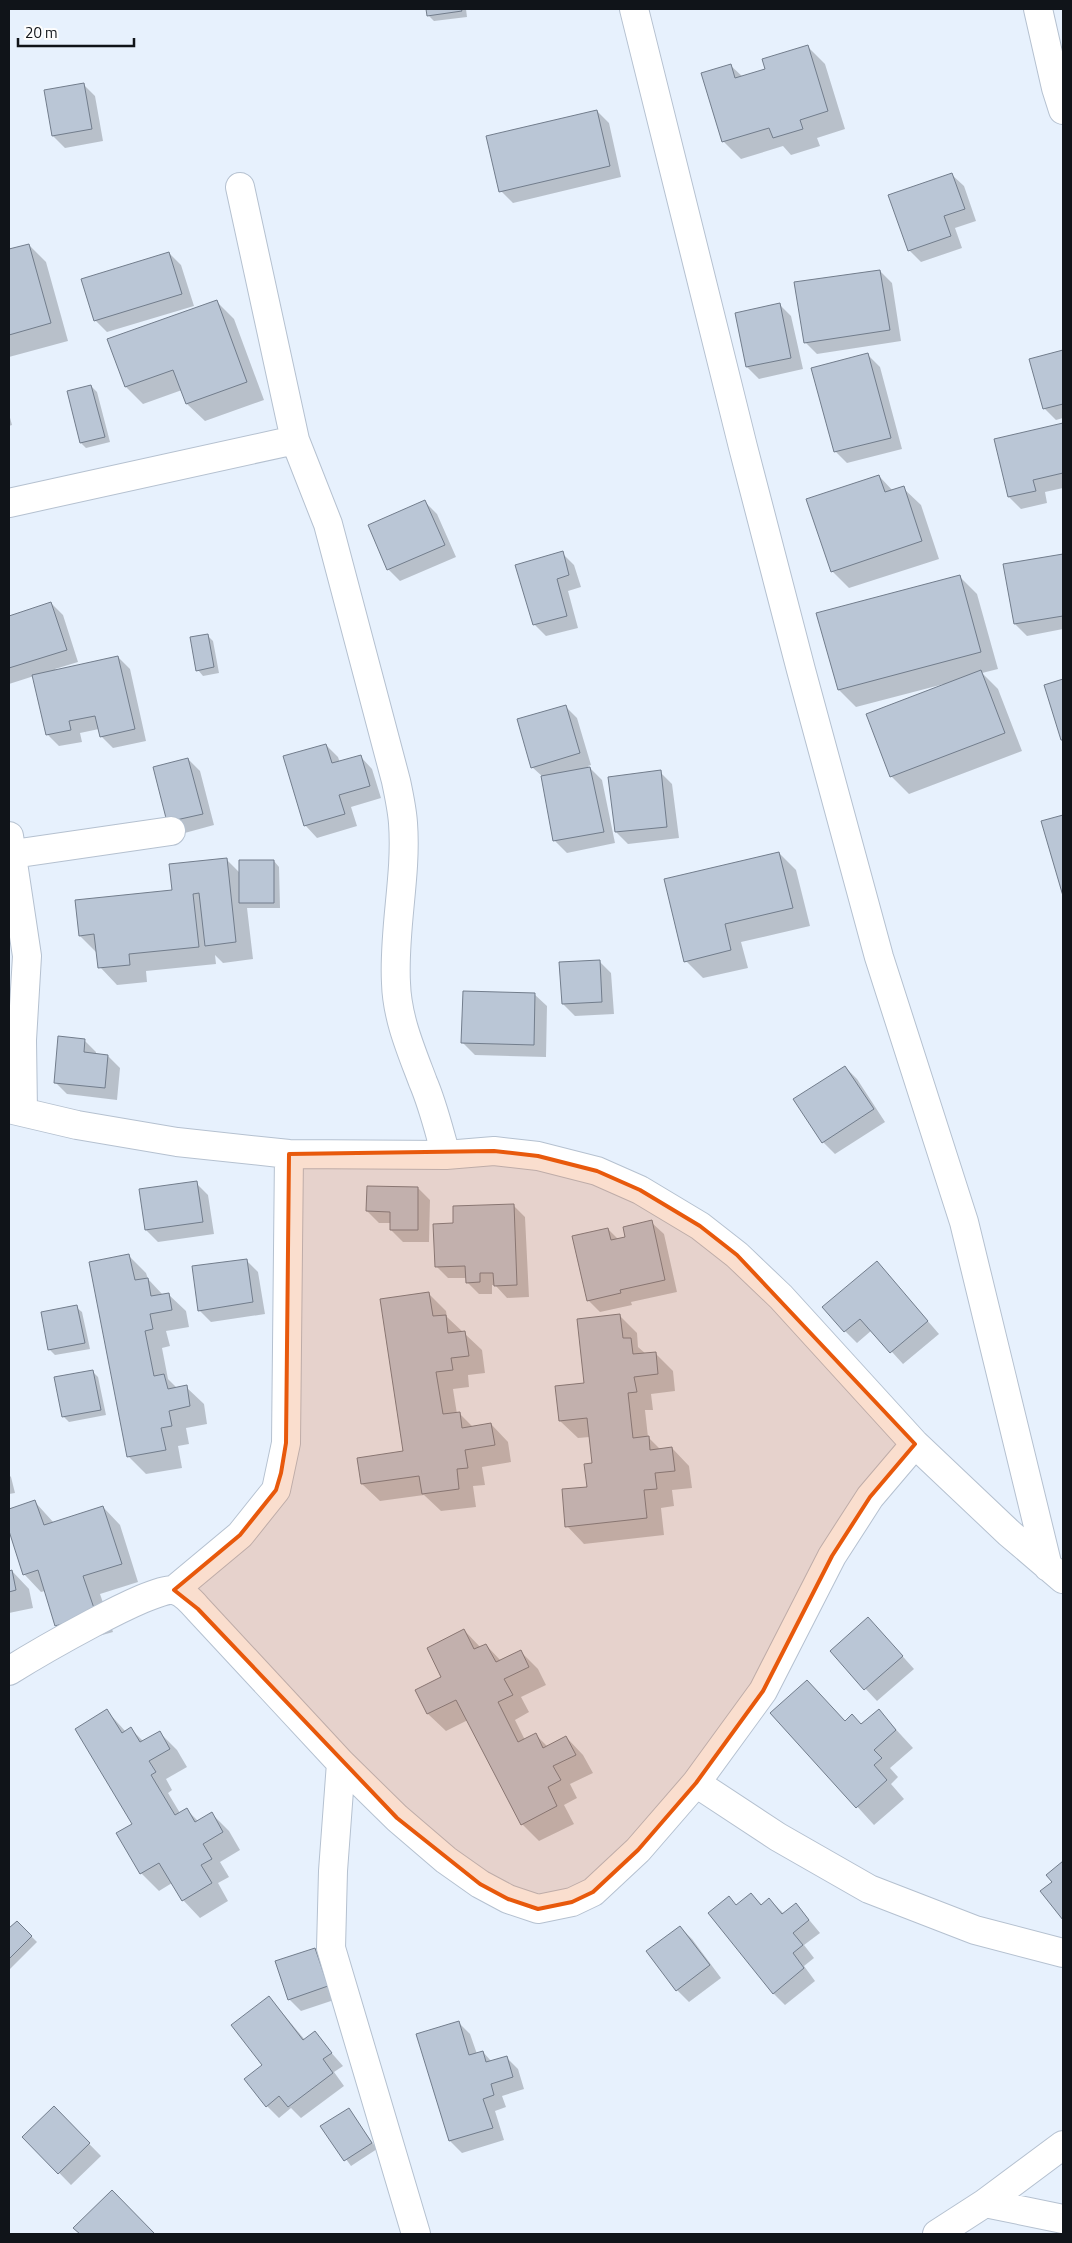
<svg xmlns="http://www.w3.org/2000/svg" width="1072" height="2243" viewBox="0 0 1072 2243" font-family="'Titillium Web',sans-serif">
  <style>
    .shadow { fill: #0003 }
    .building { fill: #bac6d6; stroke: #727d8c }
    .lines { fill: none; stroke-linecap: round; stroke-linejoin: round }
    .minor-casing { stroke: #b5c1d0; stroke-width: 30 }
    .minor { stroke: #fff; stroke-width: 28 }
    .marked { fill: #e8590c; fill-opacity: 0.2; stroke: #e8590c; stroke-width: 4; stroke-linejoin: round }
  </style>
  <rect width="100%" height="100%" fill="#e7f1fd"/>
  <path class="shadow" d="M427,9H466L467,17L434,21L428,15Z
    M807,46L825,64L845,129L817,138L820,146L791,155L783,146L741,159L723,141L730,65L743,77L767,70Z
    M83,84L95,96L103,141L65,148L53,136Z
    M597,111L609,123L621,177L513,203L501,191Z
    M951,174L964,186L976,221L955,228L962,248L921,262L909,250Z
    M29,245L46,262L68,341L9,357V250Z
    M169,253L181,265L194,306L107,332L95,320Z
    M880,271L892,283L901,341L817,354L805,342Z
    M216,301L234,319L264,400L205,421L187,404L182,390L143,404L126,387L108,340Z
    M779,304L791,316L803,369L759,379L747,367Z
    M1063,351V418L1056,420L1044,408L1031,359Z
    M868,355L880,367L902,449L847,463L835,451Z
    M91,386L97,392L110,442L86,448L81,443Z
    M9,414L12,425L9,426Z
    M1063,424V488L1045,492L1047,503L1021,509L1009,497L995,439Z
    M879,476L893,491L903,488L921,505L939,559L849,588L832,571Z
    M425,502L437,514L456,557L400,581L388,569Z
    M562,553L574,565L581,587L568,591L578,628L546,636L534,624Z
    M1063,555V629L1027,636L1015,624L1004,565Z
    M959,576L977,594L998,669L982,673L998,689L1022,751L909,794L891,776L944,684L856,707L839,690L818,614Z
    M51,603L63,615L78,662L55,669L56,671L118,657L130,669L146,741L113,748L101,736L99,729L80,733L82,742L59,746L47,734L34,676L9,684V617Z
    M208,636L213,641L219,673L203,676L198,670Z
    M1063,681V741L1046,686Z
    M565,706L577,718L591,765L588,766L602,780L615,843L567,853L555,841L543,777L532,767Z
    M326,745L338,757L340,763L360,756L372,769L381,798L351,807L357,826L317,838L305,825Z
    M188,759L200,771L214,825L181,834L169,822Z
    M660,772L672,784L679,838L628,844L616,832Z
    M1063,816V891L1043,822Z
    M779,853L796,870L810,926L741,942L748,968L703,978L686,961Z
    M226,859L240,873L274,861L279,867L280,908H247L253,959L223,963L215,955L216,964L146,971L147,982L117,985L100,967L98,954L80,936L173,891Z
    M599,961L611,973L614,1014L575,1016L563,1004Z
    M534,994L547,1006L546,1057L475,1055L463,1043Z
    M84,1040L96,1052V1055L108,1056L120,1068L117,1100L67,1094L55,1082Z
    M845,1067L857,1079L885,1122L835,1154L823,1142Z
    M196,1183L208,1195L214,1234L158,1242L146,1230Z
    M418,1188L430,1200L429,1242H403L391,1230V1223H379L367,1211Z
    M513,1205L525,1217L529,1297L507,1298L495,1285H492V1294H479L467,1282V1278H448L436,1266L455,1225Z
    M651,1222L664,1234L677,1292L631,1302L632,1305L600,1312L588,1300L608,1229L619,1240L627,1238Z
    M129,1256L146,1273L148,1279L163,1295L168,1294L186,1311L189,1327L166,1331L170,1346L162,1348L168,1379L178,1389L186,1387L204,1404L207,1424L186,1428L189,1444L178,1446L182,1468L146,1474L129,1457Z
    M246,1260L258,1272L265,1314L211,1322L199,1310Z
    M888,1275L939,1334L903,1364L872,1330L857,1343L845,1331Z
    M429,1294L446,1311L447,1317L482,1350L485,1373L468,1375L469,1387L453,1389L457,1414L459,1413L473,1427L491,1424L508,1442L511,1462L482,1467L485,1485L473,1486L476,1507L441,1511L424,1495L380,1501L362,1484L405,1452Z
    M76,1307L82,1312L90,1349L55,1355L49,1349Z
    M619,1315L637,1333L638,1347L646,1354L655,1353L673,1371L675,1391L651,1394L653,1410H645L648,1437L661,1450L672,1448L689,1466L692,1488L672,1490L674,1506L661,1508L664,1535L584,1544L567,1526L588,1488L593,1464L590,1437L578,1438L560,1421L585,1384Z
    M92,1371L98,1377L106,1415L69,1422L63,1416Z
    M9,1475L11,1477L15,1493L9,1494Z
    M35,1502L54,1523L103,1507L120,1525L138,1582L100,1594L113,1632L74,1643L56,1626L45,1591L41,1592L24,1574L9,1527V1510Z
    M12,1571L29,1589L33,1608L9,1613V1572Z
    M464,1630L481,1648L486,1645L501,1661L520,1651L538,1669L546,1685L521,1697L529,1712L515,1720L525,1740L536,1735L548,1747L566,1737L583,1755L593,1773L570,1784L577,1798L564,1805L574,1824L539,1841L522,1824L468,1720L446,1731L428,1714L417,1691L442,1677Z
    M880,1631L914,1669L877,1701L831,1652Z
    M807,1682L846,1722L862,1726L879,1711L913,1748L890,1768L898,1777L891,1784L904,1799L874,1825L772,1713Z
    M107,1711L126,1732L131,1729L144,1742L160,1733L177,1750L187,1767L166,1779L172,1790L168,1793L180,1813L187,1810L199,1822L212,1814L229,1831L240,1850L220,1862L229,1877L218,1883L228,1901L200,1918L183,1900L172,1883L159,1891L141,1873L134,1825Z
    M1063,1863V1918L1042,1891L1054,1882L1048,1875Z
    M751,1895L762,1905L769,1899L784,1914L796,1904L820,1933L804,1945L814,1958L804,1966L815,1981L785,2005L773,1993L737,1906Z
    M17,1922L37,1942L9,1970V1930Z
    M680,1927L692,1939L721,1978L689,2002L677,1990L648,1952Z
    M315,1949L327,1961L340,1998L301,2011L289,1999Z
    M269,1997L305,2040L314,2033L343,2066L334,2072L344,2086L301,2118L291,2108L279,2118L267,2106L264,2065Z
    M458,2022L470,2034L477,2054L483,2052L491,2061L506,2057L518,2069L524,2089L502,2096L506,2107L495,2111L504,2140L462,2153L450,2141Z
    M54,2108L101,2156L71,2185L24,2137Z
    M349,2110L377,2149L351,2166L322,2126Z
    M130,2209L154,2234H81L75,2228Z"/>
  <path class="building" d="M426,9H461L462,11L427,16Z
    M808,45L828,111L800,120L803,129L773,138L769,128L722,142L701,73L731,64L735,78L765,69L762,59Z
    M84,83L92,129L52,136L44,90Z
    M597,110L610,166L499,192L486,136Z
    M952,173L965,209L944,216L951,236L908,251L888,195Z
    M29,244L51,323L9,335V249Z
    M169,252L182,294L94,321L81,279Z
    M880,270L890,330L804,343L794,282Z
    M217,300L247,382L186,404L173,370L125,387L107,339Z
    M780,303L791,358L746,367L735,313Z
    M1063,350V404L1043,409L1029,359Z
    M868,353L891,438L834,452L811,368Z
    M91,385L105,437L80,443L67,391Z
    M1063,423V473L1033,480L1036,491L1008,497L994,439Z
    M879,475L885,492L904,486L922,541L831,572L806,499Z
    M425,500L445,545L387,570L368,525Z
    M563,551L569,575L557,579L567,616L533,625L515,565Z
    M1063,554V616L1014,624L1003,564Z
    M960,575L981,652L838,690L816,613Z
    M51,602L67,650L9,668V616Z
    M208,634L214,667L196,671L190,637Z
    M118,656L135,729L100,737L95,716L69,721L71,730L46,735L32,675Z
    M981,670L1005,733L890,777L866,714Z
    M1063,679V740H1061L1044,685Z
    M566,705L580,753L531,768L517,719Z
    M326,744L332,763L361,755L370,786L339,795L345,814L304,826L283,756Z
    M188,758L203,814L167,822L153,767Z
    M590,767L604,832L553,841L541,776Z
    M661,770L667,827L615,832L608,777Z
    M1063,815V896L1041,821Z
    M779,852L793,908L725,924L731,950L684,962L664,879Z
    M227,858L236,942L205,946L199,893L193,894L199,947L129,954L130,965L98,968L94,934L79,936L75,900L172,890L169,864Z
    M239,860H274V903H239Z
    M600,960L602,1002L562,1004L559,962Z
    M463,991L535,993L534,1045L461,1043Z
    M58,1036L85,1039L84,1052L108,1055L105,1088L54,1083Z
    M845,1066L874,1109L822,1143L793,1099Z
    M197,1181L203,1222L145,1230L139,1189Z
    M367,1186L418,1187V1230H390V1212L366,1211Z
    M514,1204L517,1285L494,1286L493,1273H480V1282L466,1283L465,1266L435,1267L433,1224L453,1223V1206Z
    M652,1220L665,1280L620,1290L621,1293L587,1301L572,1236L608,1228L611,1240L625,1237L623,1227Z
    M129,1254L135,1280L148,1278L151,1296L169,1293L172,1310L150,1314L153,1329L145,1331L154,1376L164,1374L168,1389L187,1385L190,1406L169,1411L172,1426L161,1428L166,1450L127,1457L89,1262Z
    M247,1259L253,1302L198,1311L192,1266Z
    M877,1261L928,1321L890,1353L860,1319L844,1332L822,1307Z
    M429,1292L433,1316L446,1315L448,1333L465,1331L469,1356L451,1358L453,1370L436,1372L443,1414L460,1412L462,1428L491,1423L495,1445L465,1450L468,1468L457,1469L459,1489L422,1494L419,1476L361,1484L357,1458L403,1451L380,1299Z
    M77,1305L85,1343L48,1350L41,1312Z
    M620,1314L623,1338H631L633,1354L656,1352L658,1374L634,1377L637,1392L628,1393L633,1438L649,1436L650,1450L672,1447L675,1471L655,1473L657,1489L644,1490L647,1518L565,1527L562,1489L587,1487L584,1464L592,1463L587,1418L559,1421L555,1386L584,1383L577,1319Z
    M93,1370L101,1410L62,1417L54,1377Z
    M35,1500L44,1525L103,1506L122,1564L83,1576L96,1614L55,1626L38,1570L23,1575L9,1531V1509Z
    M12,1570L16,1590L9,1592V1571Z
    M868,1617L903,1656L864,1690L830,1651Z
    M464,1629L474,1649L486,1644L496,1662L521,1650L529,1667L504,1679L513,1695L498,1702L518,1742L536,1733L543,1748L566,1736L576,1755L553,1766L561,1780L548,1787L557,1806L521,1825L456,1700L427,1714L415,1690L441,1677L427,1648Z
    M807,1680L845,1721L852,1714L861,1724L879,1709L896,1730L874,1750L882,1758L874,1765L887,1780L856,1808L770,1713Z
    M107,1709L122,1733L131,1727L140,1742L160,1731L170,1749L149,1761L156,1772L151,1775L175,1815L187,1808L195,1822L212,1812L223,1832L203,1844L212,1859L201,1865L212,1883L182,1901L159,1863L140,1874L116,1833L132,1824L75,1729Z
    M1063,1861V1920L1040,1891L1052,1882L1046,1875Z
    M751,1893L761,1905L769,1898L782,1914L796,1903L809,1920L793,1933L803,1945L793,1953L804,1968L773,1994L708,1913L729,1896L736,1905Z
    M17,1921L32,1936L9,1959V1928Z
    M680,1926L710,1965L676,1991L646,1951Z
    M315,1948L328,1986L288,2000L275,1961Z
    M269,1996L303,2040L315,2031L332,2053L323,2059L333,2073L288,2107L279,2096L266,2107L244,2079L262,2065L231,2025Z
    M459,2021L469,2055L483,2051L486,2062L507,2056L513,2077L491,2084L494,2095L483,2099L493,2128L449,2141L416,2034Z
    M54,2106L90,2143L58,2174L22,2137Z
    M349,2108L372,2143L344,2161L320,2126Z
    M112,2190L155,2234H80L73,2228Z"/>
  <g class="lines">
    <g class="minor-casing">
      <path id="minor" d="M634,9L743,447L801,670L879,957L964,1222L1048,1567
        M1038,9L1056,88L1063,110
        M240,187L295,440L328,524L396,781C399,795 402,809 403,823C407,876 393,930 396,983C397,1018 411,1050 423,1082C433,1105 439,1131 446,1155
        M9,503L295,440
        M9,836L27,956L22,1040L23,1112
        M13,854L171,831
        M9,1109L77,1125L177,1142L289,1154L446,1155L494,1151L538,1156L597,1171L640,1190L700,1226L737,1255L781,1297L915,1444L1009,1533L1063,1579
        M174,1590L240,1535L276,1490L286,1443L289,1154
        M9,1671C33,1656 152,1586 174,1590C183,1592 192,1602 198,1609L341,1763L397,1818L446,1860L480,1884L508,1899L538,1909L572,1902L593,1892L638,1850L696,1783L763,1691L832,1556L870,1497L915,1444
        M341,1763L333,1871L331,1948L416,2234
        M696,1783L778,1837L869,1889L975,1930L1063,1953
        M985,2203L1063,2219
        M937,2234L985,2203L1063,2145"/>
    </g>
    <use href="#minor" class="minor"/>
  </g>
  <path class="marked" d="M494,1151L538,1156L597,1171L640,1190L700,1226L737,1255L915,1444L870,1497L832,1556L763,1691L696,1783L638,1850L593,1892L572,1902L538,1909L508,1899L480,1884L397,1818L198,1609L174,1590L240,1535L276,1490L281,1473L286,1443L289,1154Z"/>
  <rect width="1072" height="2243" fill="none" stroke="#101419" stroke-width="20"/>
  <path d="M18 38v8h116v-8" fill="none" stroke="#101419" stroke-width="2.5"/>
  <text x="25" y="38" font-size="15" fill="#101419" stroke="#fdfdfd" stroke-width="4" paint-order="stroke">20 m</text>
</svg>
